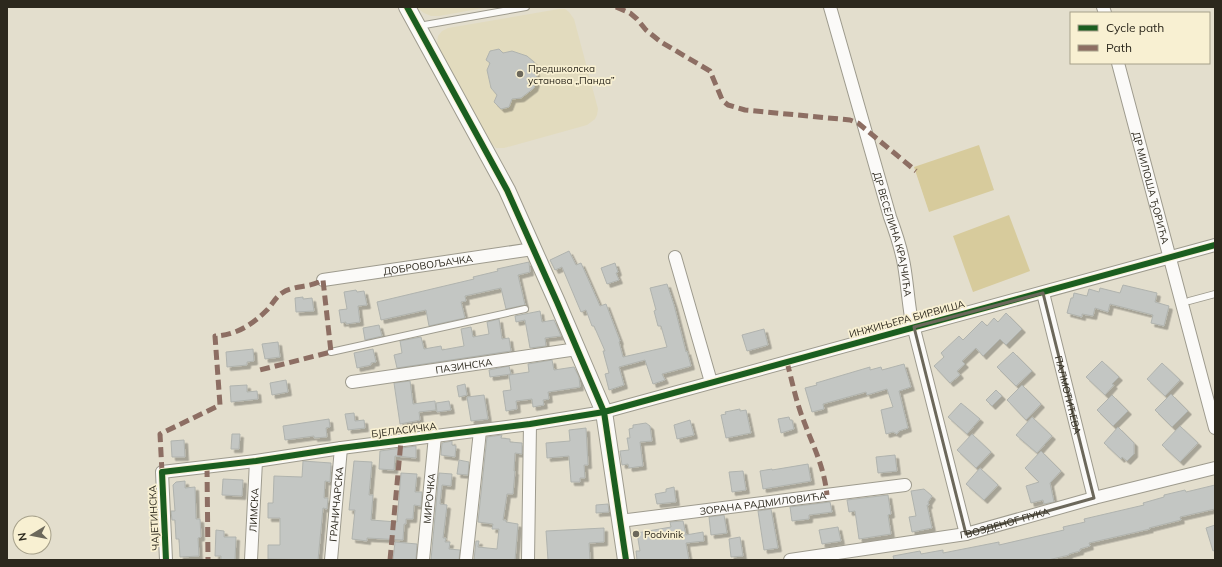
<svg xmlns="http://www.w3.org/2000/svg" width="1222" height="567" viewBox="0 0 1222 567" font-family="Mulish,sans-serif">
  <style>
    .built { fill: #e2dbbe }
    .green { fill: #d7cb9c }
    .building { fill: #c3c6c3; stroke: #b0b3ae; filter: url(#shadow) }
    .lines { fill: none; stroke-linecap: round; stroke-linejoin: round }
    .service-casing { stroke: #9e9b8e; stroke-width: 8 }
    .minor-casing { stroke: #9e9b8e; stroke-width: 14 }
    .tertiary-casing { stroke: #9e9b8e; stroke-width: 18 }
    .service { stroke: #fbfaf8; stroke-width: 6 }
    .minor { stroke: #fbfaf8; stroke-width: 12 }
    .tertiary { stroke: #fbfaf8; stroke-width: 16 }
    .quiet { stroke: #8d6e63; stroke-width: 5; stroke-dasharray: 10 5; stroke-linecap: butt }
    .cycleway-casing { stroke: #f8f0d2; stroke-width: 8 }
    .cycleway { stroke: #1b5e20; stroke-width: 6 }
    .marked { fill: none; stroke: #6c685b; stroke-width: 3; stroke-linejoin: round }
    .poi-dot { fill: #6c685b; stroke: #f8f0d2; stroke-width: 1.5 }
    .labels { text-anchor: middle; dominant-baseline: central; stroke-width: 3.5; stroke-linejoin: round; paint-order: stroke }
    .poi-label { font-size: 10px; fill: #2c281d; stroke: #f8f0d2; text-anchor: start }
    .street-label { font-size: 10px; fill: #2c281d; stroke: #f8f0d2 }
  </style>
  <defs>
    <filter id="shadow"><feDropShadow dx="3.5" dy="3.5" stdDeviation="0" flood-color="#0004"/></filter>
  </defs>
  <rect width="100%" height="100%" fill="#e3decd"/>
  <path class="built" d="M416,7H489L439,16H431L424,13Z
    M559,9H565L569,12L574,19L598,109L597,115L595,119L587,125L504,148H496L490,142L440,51L437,44L438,36L442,31L448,28Z"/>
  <path class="green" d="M979,145L994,190L929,212L914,167Z
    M1009,215L1030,271L973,292L953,236Z"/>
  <path class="building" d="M499,49L503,53L512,51L527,56L534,62L537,79L534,88L521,98L512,99L509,107L501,109L494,102L497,95L491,88L487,70L490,63L486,60L490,51Z
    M569,251L576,265L581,263L600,306L606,304L620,341L619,342L623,357L667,347L661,326H658L654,311L656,310L650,288L667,284L674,305L686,352L687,351L691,366L662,374L665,380L653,384L645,360L619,367L624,385L609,390L605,374L609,373L603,351H605L594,326H592L586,310L581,312L562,267L555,270L550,260Z
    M529,262L530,272L518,275L525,305L506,309L501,288L465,296L466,301L461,302L465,318L429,326L426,310L381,320L377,302L474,279L473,277L498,271L497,269Z
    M615,263L618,272L616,273L619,280L607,284L601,268Z
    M1123,285L1157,293L1155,302L1169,306L1164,326L1151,323L1153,315L1110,304L1108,312L1095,308L1093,316L1082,314V317L1067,313L1071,298H1073L1074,293L1087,296L1089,289L1099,292L1100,288L1120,293Z
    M356,290L357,292L364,291L367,305L358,306L360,322L346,324V322L341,323L339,310L347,309L344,292Z
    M303,297V299L312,298L314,311L296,312L295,298Z
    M540,311L542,322L554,320L561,336L545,338L546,346L530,348L525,320L516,322L515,316Z
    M1006,313L1022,329L1006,345L1000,339L983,356L976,348L962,361L965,364L957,371L960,375L950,383L934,366L944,357L941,353L959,336L963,340L982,321L987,326L994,318L998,322Z
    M499,319L502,339L509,338L511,351L397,368L394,355L402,353L400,341L421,337L424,349L441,346L442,350L464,346L461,329L471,327L473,337L489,334L487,322Z
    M379,325L382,336L365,340L363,328Z
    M764,329L768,345L747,351L742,335Z
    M278,342L280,357L265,359L262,344Z
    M253,349L254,361L247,362V365L227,367L226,352Z
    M373,349L376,362L371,363V365L357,368L354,353Z
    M1013,352L1032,371L1016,386L997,367Z
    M552,360L554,370L574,367L579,377L580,387L548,392L549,399L543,400L544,405L533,407L532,399L516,401L517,409L506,411L503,391L511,390L509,375L529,372L528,364Z
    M1102,361L1119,377L1112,384L1114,385L1105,395L1086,377Z
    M1162,363L1180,380L1165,396L1147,379Z
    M904,364L911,387L899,391L908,428L899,431L897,434L893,432L886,434L881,410L893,407L887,389L867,395L866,392L823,404L824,409L812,412L805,388L817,385L816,383L870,367V370L881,367L882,370Z
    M509,366L511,374L490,377L489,370Z
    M286,380L288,392L272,395L270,383Z
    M410,381L413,404L435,401L436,410L419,412L420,420L400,424L394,383Z
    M465,384L467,395L459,397L457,386Z
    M247,385V392L257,391L258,399L231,402L230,386Z
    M1022,385L1041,404L1026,420L1007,400Z
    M996,390L1002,396L992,406L986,400Z
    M1171,394L1188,411L1172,427L1155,410Z
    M484,395L488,419L471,421L467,397Z
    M1112,395L1128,411L1113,426L1097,410Z
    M449,401L451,410L437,412L436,403Z
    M961,403L980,419L967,434L948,417Z
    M740,409V411L746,410L751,433L726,438L721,415L726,414L725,412Z
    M354,413L355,421L364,420L365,428L348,430L345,414Z
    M789,417L790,420H792L794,429L781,433L778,419Z
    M1032,417L1052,436L1037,453L1016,435Z
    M329,419L330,427L326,428L327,437L314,438V436L285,440L283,426Z
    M690,420L694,435L677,439L674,425Z
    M646,423L650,426L652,441L640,442L643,466L629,468L628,464L622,465L620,451L629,450L627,438H630L629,429L633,428V425Z
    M1180,426L1198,443L1180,462L1162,445Z
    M1118,427L1134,443V454L1127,461L1122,457L1121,459L1104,443Z
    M586,428L588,465H584L585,478H580V482H571L569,456L547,458L546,443L570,441L569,430Z
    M232,434H240L239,449H231Z
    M972,434L991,452L976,468L957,450Z
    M502,435L501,438L510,439V442L522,443V454L515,453L514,471H515L513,494H507L503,520H506V522L518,524L515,560H474L476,541H479L478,547L497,549L499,529H492L493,524L478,522L487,437Z
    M184,440L185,457H172L171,441Z
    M452,441V445L456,446L455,457L441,455L442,443Z
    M416,446V458L395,456L394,470L379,469L380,451Z
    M1041,451L1061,471L1050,483L1054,502L1044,504L1043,500L1031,503L1026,486L1039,482L1025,468Z
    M895,455L897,471L878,473L876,457Z
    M459,460L469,462L468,475L457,474Z
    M303,461L331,463L330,482L325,481L324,498H328L327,509L323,508L318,560L268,559V545H280V518H268V503H273L274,476L302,477Z
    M354,461L372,462L369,495H373L371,520L397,522L401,473L417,474L415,492H422L421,506L414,505L413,519H406V524H404L403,540L367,538V541L352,539L355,510H349Z
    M808,464L811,481L763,489L760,471L772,469V470Z
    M980,468L998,485L984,500L966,484Z
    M743,471L746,490L732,492L729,472Z
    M439,473L452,474L451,486L442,485L440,504L447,505L443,538H446L445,542H450L449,549L460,550L459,560H431Z
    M223,479L243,480L242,496L222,495Z
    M185,481V488L195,487L196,519H200L201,537L198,538L199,556L180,557L179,539H176L175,520H172L171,511H175L173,485L176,482Z
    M1215,485V509L1180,517L1181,520L1149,528L1150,529L1089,543L1090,546L1080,549V551L1069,554V555L1048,560H894L893,556L920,551L921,554L943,550V553L999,542V545L1064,530L1063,527L1085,522L1084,519L1144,505L1143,503L1164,497V495L1185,490L1186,492Z
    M674,487L676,502L657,504L655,494L666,492V489Z
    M924,489L932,496L928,502L929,505H927L932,528L912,532L909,517L916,516L911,491Z
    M888,495L891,514L888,515L891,534L859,539L855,511L849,512L847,500Z
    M830,502L832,512L809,515V519L792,521L790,507Z
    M608,504L609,512L596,513V505Z
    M771,509L778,548L764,550L758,511Z
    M724,515L727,533L711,535L709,517Z
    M683,521L686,535L703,532L704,541L686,543L689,560H637L636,551H640L637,533L671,527L670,522Z
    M1215,525V550L1213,551L1206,528Z
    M838,527L841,541L822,544L819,530Z
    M604,528V542L589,543L590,560H548L546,531Z
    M216,530L224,531V537H236L235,560H221V556H215Z
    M740,537L743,556L731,557L729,539Z
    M395,542L417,544L416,560H393Z"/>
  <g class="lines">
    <g class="service-casing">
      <path id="service" d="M419,26L526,7
        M1189,301L1215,294
        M331,352L525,309"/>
    </g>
    <g class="minor-casing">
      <g id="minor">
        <path id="s1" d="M830,7L890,217C896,233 901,248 904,265C907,282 908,299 911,317L966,534"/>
        <path d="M1103,7L1105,13"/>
        <path id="s2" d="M1118,63L1215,428"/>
        <path d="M675,257L711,382"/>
        <path id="s3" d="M323,280L533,249"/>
        <path id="s4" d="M1043,293L1094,498"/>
        <path id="s5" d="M352,382L577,349"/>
        <path id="s6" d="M620,521L905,485"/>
        <path d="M166,560L162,472L256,461L341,448L530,424L604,412L1215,245"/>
        <path id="s7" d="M251,560L256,461"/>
        <path id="s8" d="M331,560L341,448"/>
        <path id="s9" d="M423,560L435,436"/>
        <path d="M466,560L480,431"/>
        <path d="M528,560L530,424"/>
        <path id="s10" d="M790,560L966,534L1094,498L1215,468"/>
      </g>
    </g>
    <g class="tertiary-casing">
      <path id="tertiary" d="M407,7L507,190L557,302L604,412L626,560"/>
    </g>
    <use href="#service" class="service"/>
    <use href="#minor" class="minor"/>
    <use href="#tertiary" class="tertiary"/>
    <path class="quiet" d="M616,7L630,13L637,19L646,30L661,42L710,71L721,97L723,101L728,105L745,110L850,120L858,123L916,171
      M787,362C792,381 796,401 803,419C813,446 824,466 827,495
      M207,467L208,560
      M162,472L160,434L220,405L215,336C237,335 253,324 268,309C273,303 276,297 282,293C294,285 310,288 323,280L331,352L256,371
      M390,560L401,441"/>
    <g class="cycleway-casing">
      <path id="cycleway" d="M407,7L507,190L557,302L604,412L626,560
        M166,560L162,472L256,461L341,448L530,424L604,412L1215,245"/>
    </g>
    <use href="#cycleway" class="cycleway"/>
  </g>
  <path class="marked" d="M1043,293L1094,498L966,534L914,327Z"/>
  <g class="poi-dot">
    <circle cx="520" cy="74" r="4"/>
    <circle cx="636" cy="534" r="4"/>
  </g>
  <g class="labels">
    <g class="poi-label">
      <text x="528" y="68">Предшколска<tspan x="528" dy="12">установа „Панда”</tspan></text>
      <text x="644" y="534">Podvinik</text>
    </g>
    <g class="street-label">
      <text stroke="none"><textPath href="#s2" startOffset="129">ДР МИЛОША ЂОРИЋА</textPath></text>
      <text stroke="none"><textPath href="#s1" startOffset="236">ДР ВЕСЕЛИНА КРАЈЧИЋА</textPath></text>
      <text stroke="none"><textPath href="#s3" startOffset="106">ДОБРОВОЉАЧКА</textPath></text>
      <text transform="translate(907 319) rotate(-15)">ИНЖИЊЕРА БИРВИША</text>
      <text stroke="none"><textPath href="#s5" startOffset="113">ПАЗИНСКА</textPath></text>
      <text stroke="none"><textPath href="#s4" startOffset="105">ПАЛМОТИЋЕВА</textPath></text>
      <text transform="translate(404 430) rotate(-7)">БЈЕЛАСИЧКА</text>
      <text stroke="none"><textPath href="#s9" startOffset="62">МИРОЧКА</textPath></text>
      <text stroke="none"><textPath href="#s6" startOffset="144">ЗОРАНА РАДМИЛОВИЋА</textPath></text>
      <text stroke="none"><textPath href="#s8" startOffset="56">ГРАНИЧАРСКА</textPath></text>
      <text stroke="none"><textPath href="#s7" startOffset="50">ЛИМСКА</textPath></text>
      <text transform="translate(154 518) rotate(-93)">ЧАЈЕТИНСКА</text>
      <text stroke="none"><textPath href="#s10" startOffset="218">ГВОЗДЕНОГ ПУКА</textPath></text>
    </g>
  </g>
  <rect width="1222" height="567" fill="none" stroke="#2c281d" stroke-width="16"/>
  <rect x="1070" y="12" width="140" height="52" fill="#f8f0d2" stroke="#a6a08a"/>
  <rect x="1078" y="25" width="20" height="6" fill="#1b5e20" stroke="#a6a08a"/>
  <text x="1106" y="32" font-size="12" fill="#2c281d">Cycle path</text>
  <rect x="1078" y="45" width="20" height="6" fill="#8d6e63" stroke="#a6a08a"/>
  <text x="1106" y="52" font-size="12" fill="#2c281d">Path</text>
  <g transform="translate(32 535) rotate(260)"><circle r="19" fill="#f8f0d2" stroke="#a6a08a"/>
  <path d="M0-3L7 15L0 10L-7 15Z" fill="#6c685b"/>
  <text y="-6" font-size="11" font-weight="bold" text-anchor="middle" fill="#2c281d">N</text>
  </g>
</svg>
